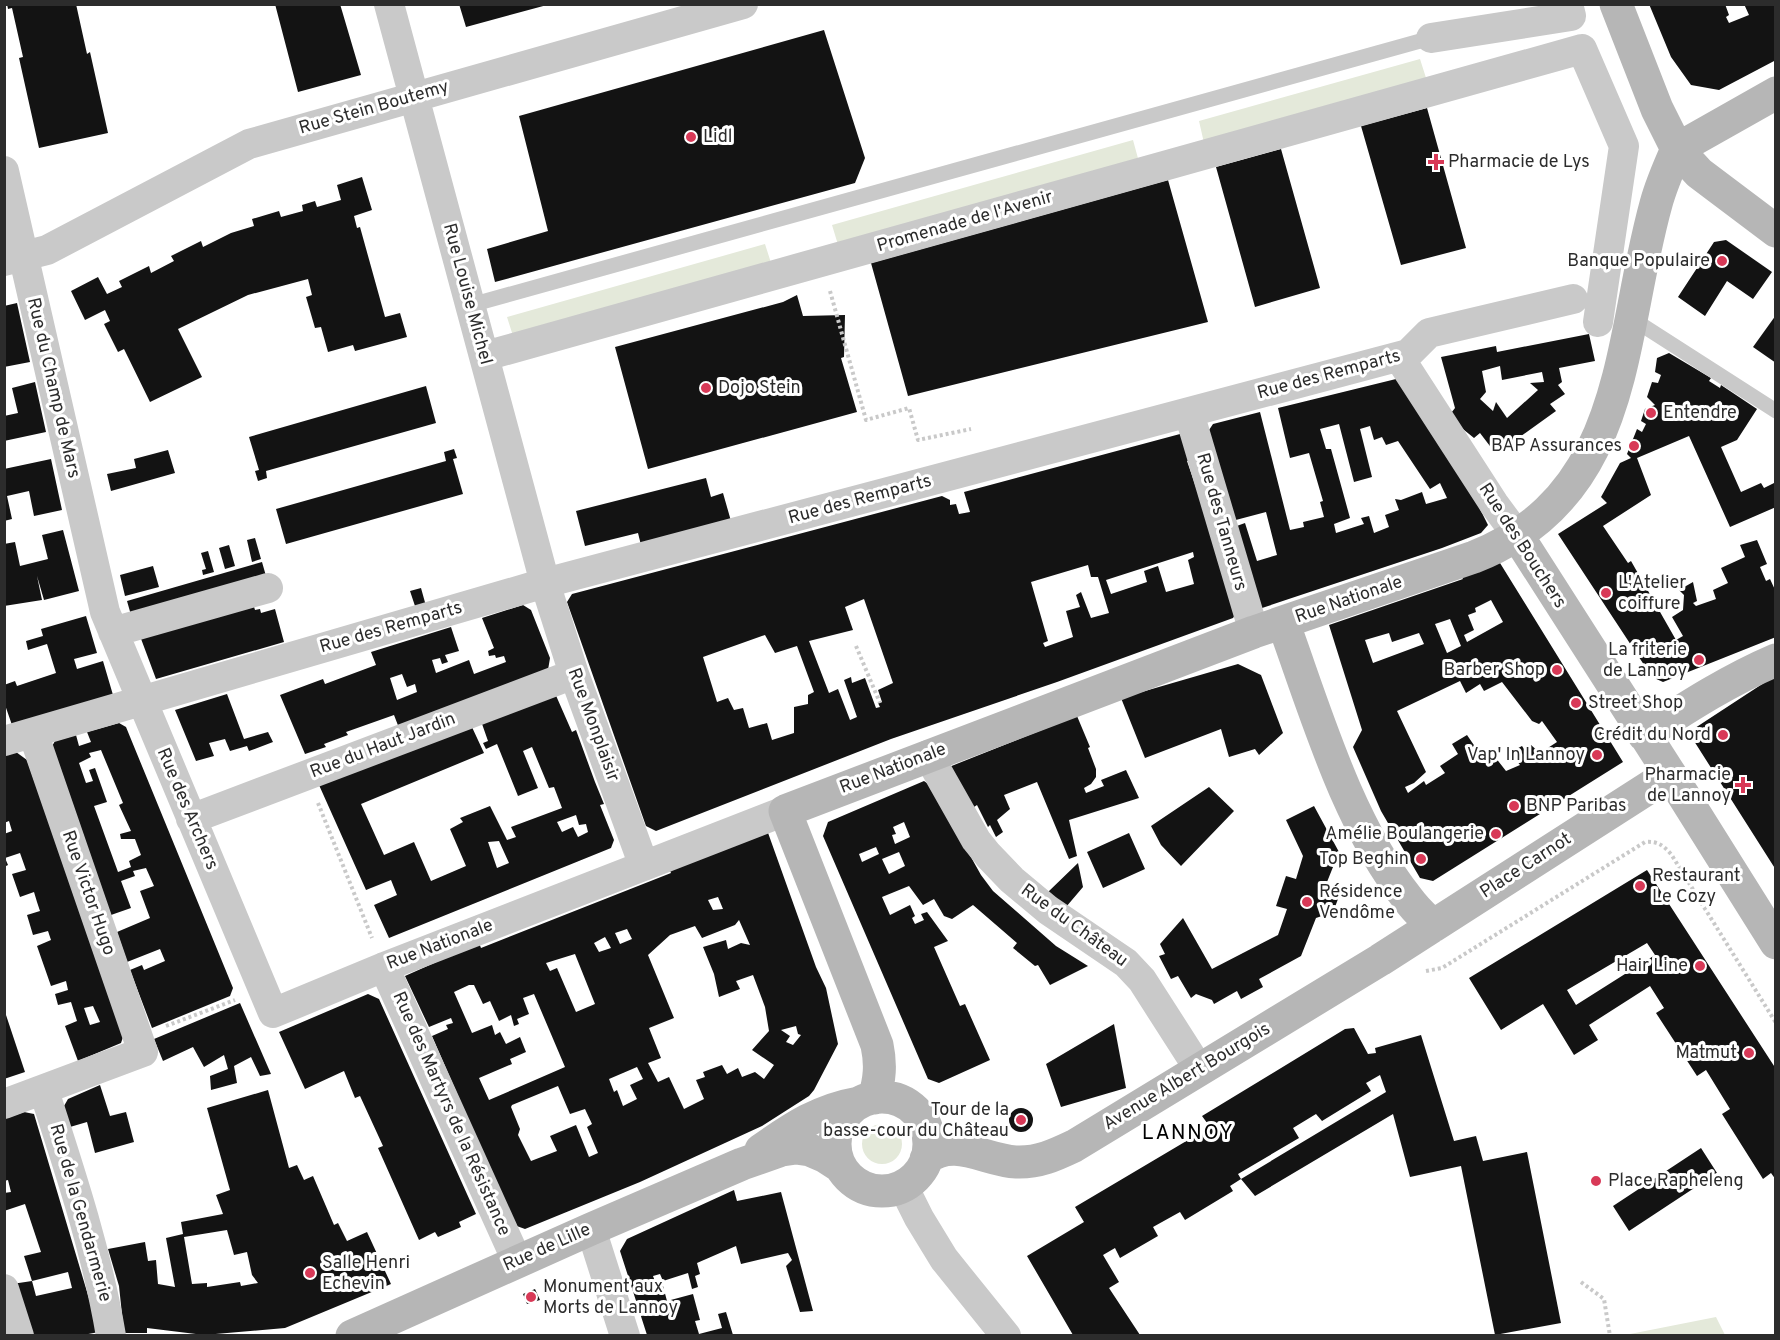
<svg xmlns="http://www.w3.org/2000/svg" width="1780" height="1340" viewBox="0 0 1780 1340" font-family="Overpass,sans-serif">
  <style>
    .green { fill: #e4e9da }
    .building { fill: #131313; fill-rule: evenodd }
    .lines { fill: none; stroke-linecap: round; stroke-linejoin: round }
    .path { stroke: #c9c9c9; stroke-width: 4; stroke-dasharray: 3 3; stroke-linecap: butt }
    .lane { stroke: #c9c9c9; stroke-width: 15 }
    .street { stroke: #c9c9c9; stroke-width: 30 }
    .secondary { stroke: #b6b6b6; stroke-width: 33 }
    .poi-dot { fill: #d83957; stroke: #fff; stroke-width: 2 }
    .labels { text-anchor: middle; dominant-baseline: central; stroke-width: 6; stroke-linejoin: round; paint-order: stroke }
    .street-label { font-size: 18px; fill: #2c2c2c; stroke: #fff }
    .poi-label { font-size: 18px; fill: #2c2c2c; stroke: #fff; text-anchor: start }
    .quarter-label { font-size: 21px; letter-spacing: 1.5px; fill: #000; stroke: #fff }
  </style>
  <rect width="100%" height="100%" fill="#fff"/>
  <path class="green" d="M1420,59L1427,81L1204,143L1199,121Z
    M1133,140L1139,162L839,248L832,225Z
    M765,244L772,266L514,339L507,317Z
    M862 1144a20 20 0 1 1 40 0a20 20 0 1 1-40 0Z
    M1716,1317L1725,1335H1625Z"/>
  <path class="building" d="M7,4H76L87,54L90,52L108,133L39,148L19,58L23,57L12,8L8,9Z
    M275,4H340L361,75L298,92Z
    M459,4H547V5L466,27Z
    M1649,4H1725L1729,15L1726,17L1729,23L1749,15L1744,4H1776V60L1719,90L1691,85L1671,57Z
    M824,30L865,158L855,183L495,282L487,249L548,231L519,116Z
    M1427,108L1466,248L1401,265L1361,126Z
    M1281,149L1320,288L1255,307L1216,167Z
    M362,177L372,210L354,216L357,228L360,227L385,317L400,313L407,337L355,351L353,345L328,352L321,327L315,328L306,297L312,295L308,279L248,295L178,329L202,377L150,402L124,349L118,352L104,324L110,321L105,310L85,320L71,291L98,277L107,294L122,287L119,281L149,266L151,273L174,261L171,256L201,241L203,247L231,233L254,226L252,219L279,211L281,217L303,211L302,205L315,201L317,207L341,200L337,185Z
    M1168,180L1208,322L908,396L871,263Z
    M1726,240L1772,272L1753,299L1727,281L1705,316L1678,297L1714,242Z
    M797,295L803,316L845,315L844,357L841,358L857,412L648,469L615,347L783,302Z
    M17,303L30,362L4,367V306Z
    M1776,315V363L1753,347Z
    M1589,334L1595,361L1559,368L1562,382L1558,385L1565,394L1550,404L1556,411L1496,454L1480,433L1474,438L1448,417L1455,408L1441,357L1496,346L1497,352ZM1500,366L1502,380L1542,372L1544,382L1530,383L1538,390L1507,418L1496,402L1493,411L1480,399L1486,392L1482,371Z
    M1669,353L1711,378L1709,381L1720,388L1721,385L1757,409L1737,440L1721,447L1741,492L1761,483L1764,488L1776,482V507L1730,527L1689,436L1637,458L1651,495L1603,526L1628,563L1631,561L1676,640L1683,636L1672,617L1683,610L1684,595L1679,590L1693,582L1697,601L1693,603L1696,606L1716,599L1713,590L1728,583L1721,568L1745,557L1740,545L1757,540L1767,564L1760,567L1766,581L1770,579L1776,592V637L1663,682L1652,677L1558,534L1607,503L1601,497L1620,463L1631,458L1627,454L1637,429L1642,432L1646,424L1641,421L1645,409L1655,405L1647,397L1652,382L1658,383L1661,375L1655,372L1657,358Z
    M1396,379L1461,471L1488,525L1481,533L1442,548L1259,609L1234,527L1245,523L1257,561L1277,555L1266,512L1232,521L1207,433L1213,424L1260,412L1290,530L1304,527L1303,522L1324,517L1320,502L1323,501L1309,453L1290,458L1278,408ZM1339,424L1354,482L1372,477L1360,429L1370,426L1374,440L1382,437L1386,445L1398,441L1430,489L1440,483L1447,498L1426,504L1422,492L1401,500L1395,499L1399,510L1385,515L1389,527L1374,533L1369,516L1361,518L1364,524L1336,533L1334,524L1350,518L1331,449H1326L1320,429Z
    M35,382L46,432L4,441V416L18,413L12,388Z
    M426,386L436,423L266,471L267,478L258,481L255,471L259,470L249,437Z
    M1180,434L1194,459L1187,461L1238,610L1233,618L1057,682L891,739L656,831L646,826L567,602L572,594L942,496L950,500V505L956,504L959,514L970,512L964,492ZM1193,552L1194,557L1188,560L1194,584L1166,592L1158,566L1144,571L1147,582L1111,594L1106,580ZM1088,565L1091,577H1098L1109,613L1091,618L1081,592L1076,595L1080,607L1066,611L1073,637L1045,647L1043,643L1048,641L1031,582ZM864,599L893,683L878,690L882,702L878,703L880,707L876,708L865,678L852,683L851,677L844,680L857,717L850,720L838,689L829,693L809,641L853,630L845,607ZM765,635L775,653L797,646L814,692L808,695V704L794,707V733L772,740L767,723L749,728L743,708L734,710L728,698L717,702L703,657Z
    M454,449L457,458L453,459L463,494L286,544L276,509L446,461L444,452Z
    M168,450L175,473L111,491L107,474L136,468L134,459Z
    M51,459L62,510L34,516L29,491L7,496L12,519L4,521V469Z
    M706,478L711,497L723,493L731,521L641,545L638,533L585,546L576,511Z
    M63,530L79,591L44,600L37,576L42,600L4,606V544L15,542L20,566L48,559L42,535Z
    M255,538L261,559L252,562L247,540Z
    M229,545L235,566L225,569L219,548Z
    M208,551L214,572L203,575L202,570L206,569L201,553Z
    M262,562L268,583L133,622L127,601Z
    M1500,563L1623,762L1433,881L1420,878L1381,811L1353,747L1362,730L1329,625L1463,579L1461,576ZM1491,600L1503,622L1467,642L1464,635L1474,630L1468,615L1476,612L1475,608ZM1450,619L1461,646L1447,653L1435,624ZM1389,633L1392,642L1419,633L1424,644L1373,663L1365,640ZM1460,681L1466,693L1480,684L1484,691L1502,682L1532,721L1539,724L1542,721L1557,742L1540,753L1531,745L1524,749L1522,746L1516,749L1514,757L1520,765L1506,771L1488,748L1480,754L1467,735L1452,744L1458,754L1440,766L1445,773L1426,785L1424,781L1408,793L1405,787L1414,783L1426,772L1397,711Z
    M153,566L159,587L125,596L120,575Z
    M421,588L426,606L416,609L410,591Z
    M251,597L255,610L260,609L261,613L275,609L284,642L156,679L137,628Z
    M523,605L531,610L550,658L548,670L399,728L394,715L346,732L348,735L324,744L326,747L305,754L280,695L323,679L325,684L376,665L371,652L451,627L459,651L445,655L448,662L442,664L440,658L432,660L436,673L469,660L474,674L506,662L504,656L496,658L495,655L489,656L488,651L494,648L482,618ZM402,674L407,687L415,684L417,692L397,700L390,678Z
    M86,616L97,653L74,659L77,669L103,661L113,695L12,725L4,702V685L15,681L17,686L56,673L47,644L28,650L26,641L43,636L41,629Z
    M1238,664L1261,675L1283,733L1259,755L1255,749L1229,757L1221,729L1145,758L1121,698Z
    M1776,675V870L1694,741L1695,728Z
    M554,691L572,732L576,730L595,782L604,804L600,805L614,840L611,848L389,938L374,905L397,895L391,880L366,890L319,785L471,725L484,753L361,804L384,855L414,842L431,881L466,866L450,829L463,822L460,818L490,806L507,840L516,837L511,827L562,808L554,787L549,788L532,747L523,751L538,788L518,796L497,744L486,749L483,743L488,741L481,721ZM576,815L579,825L586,824L588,832L578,837L573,827L562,832L557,822ZM499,841L509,863L497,868L488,842Z
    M227,694L244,739L268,732L273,742L249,751L247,746L230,751L225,739L209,743L214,756L196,761L175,710Z
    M1077,716L1090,747L1088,748L1096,769V777L1091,784L1084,788L1086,793L1104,786L1101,780L1126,770L1139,798L1069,820L1077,856L1069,859L1037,782L1004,795L1010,809L997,820L1003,832L996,837L990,825L988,827L977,805L971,809L949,767Z
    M119,723L126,727L233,988L230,996L152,1028L130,970L142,965L144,970L165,961L160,949L127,962L117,932L150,918L140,891L154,886L146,868L133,871L135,876L121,881L131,908L111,915L51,748L55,741L76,735L79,746L91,742L87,732ZM101,750L123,803L119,805L131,831L120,834L121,839H135L141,855L129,861L131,867L118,872L94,806L107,802L95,768L89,770L93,781L86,783L79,763L91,757L89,753Z
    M16,752L27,760L124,1034L121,1043L78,1061L65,1026L77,1021L71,1002L58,1005L55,994L68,990L66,981L51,986L37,946L51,940L48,931L33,935L27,915L40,911L37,902L34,892L20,897L12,874L26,870L20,853L5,858L8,865L4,867V834L12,831L9,821L4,823V755ZM93,1006L100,1022L90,1025L84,1008Z
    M924,781L931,786L981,875L993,891L1056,946L1088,966L1050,985L1038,965L1035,966L1013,948L1017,943L973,905L952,919L944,916L934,899L923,905L909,886L882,897L890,915L910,905L915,916L912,918L915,924L924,920L921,914L927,912L948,941L934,947L960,1006L965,1004L990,1060L939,1083L928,1079L823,836L828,822ZM904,822L910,837L895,844L892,835L896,834L893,827ZM876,847L879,854L862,862L859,854ZM899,852L905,866L889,874L882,859Z
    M1209,787L1234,811L1181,866L1161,845L1151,826Z
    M1314,806L1339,852L1325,887L1332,897L1338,899L1332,915L1328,914L1316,918L1301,956L1259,979L1263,987L1241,999L1237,991L1214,1004L1212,1000L1196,994L1191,998L1178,976L1171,979L1159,956L1165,954L1160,944L1183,918L1212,969L1278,935L1287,909L1276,906L1286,876L1296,879L1303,856L1286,820Z
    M767,830L816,967L826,988L838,1044L814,1090L809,1096L762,1126L640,1182L525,1229L514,1225L432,1036L448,1029L446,1025L453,1023L451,1018L429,1027L405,976L479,943L481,948L671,873L669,868ZM718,897L723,909L713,910L708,900ZM739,920L750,945L741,943L728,949L726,940L703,947L714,974L719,997L740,989L736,981L753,975L765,1007L769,1031L752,1050L774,1065L764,1079L755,1072L742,1077L738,1068L727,1074L722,1065L703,1072L705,1077L696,1080L704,1099L684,1109L669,1077L658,1082L648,1063L661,1058L649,1028L674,1018L648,955L670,935L695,926L702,938L735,925ZM627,929L632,939L620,944L615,933ZM605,937L611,948L599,952L594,943ZM575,954L595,1004L576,1012L557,968L550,971L546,963ZM469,985H474L483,1004L490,1001L499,1021L511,1015L514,1026L519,1024L517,1019L529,1014L523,998L534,994L565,1067L489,1100L479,1078L512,1064L510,1059L526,1052L520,1037L506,1044L500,1032L495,1035L492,1025L472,1033L454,992ZM796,1026L798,1034L801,1035L793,1045L786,1042L790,1036L781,1030ZM637,1067L643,1079L630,1085L637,1099L623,1106L617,1090L614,1092L609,1079ZM558,1086L570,1114L585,1109L592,1124L587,1127L598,1153L589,1157L576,1125L550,1136L557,1151L531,1161L518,1135L520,1129L511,1107L512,1105Z
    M1129,833L1145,869L1103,888L1087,852Z
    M1078,863L1083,887L1066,907L1048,892Z
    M1647,870L1776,1069V1180L1771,1173L1763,1179L1722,1114L1730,1109L1706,1070L1697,1076L1656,1013L1664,1008L1650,986L1589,1025L1598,1040L1574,1055L1543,1004L1501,1030L1469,978ZM1647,943L1655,955L1576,1005L1567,990Z
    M368,994L379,999L476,1214L459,1222L461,1227L438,1237L435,1232L419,1240L378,1148L383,1146L360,1096L355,1098L344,1071L305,1089L279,1032Z
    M240,1003L271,1074L260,1076L251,1057L234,1066L237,1083L211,1090L210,1076L228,1069L224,1055L204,1067L193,1047L163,1061L154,1039Z
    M4,1009L25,1072L4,1079Z
    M1114,1024L1126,1088L1061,1107L1046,1064Z
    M1354,1028L1368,1054L1376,1053L1375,1048L1421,1035L1454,1141L1476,1136L1483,1161L1527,1152L1561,1323L1495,1335L1461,1166L1410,1177L1393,1114L1255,1196L1241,1179L1386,1092L1380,1075L1366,1083L1371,1091L1322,1121L1316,1114L1293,1128L1299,1138L1238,1174L1241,1179L1230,1186L1233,1191L1185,1220L1180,1212L1153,1227L1158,1236L1120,1258L1115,1248L1103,1255L1119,1282L1109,1288L1140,1335H1073L1027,1256L1084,1222L1075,1207L1210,1127L1202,1116L1345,1029Z
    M100,1085L110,1116L126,1112L134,1142L95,1153L87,1122L70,1127L64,1106L68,1099Z
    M268,1090L289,1168L297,1165L304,1180L313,1176L334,1225L338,1223L347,1241L367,1232L391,1284L285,1328L204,1335L147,1328V1333H124L119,1286L108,1249L145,1242L148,1261L156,1260L158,1284L175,1287L166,1238L183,1234L181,1222L223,1214L216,1195L230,1190L207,1108ZM227,1230L234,1255L247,1252L252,1275L258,1283L241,1286L240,1282L207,1287V1283L192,1284L184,1237Z
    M1009 1120a12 12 0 1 1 24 0a12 12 0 1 1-24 0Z
    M24,1112L34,1114L99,1332L83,1335H28L12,1284L32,1281L36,1296L72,1288L68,1272L32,1281L24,1256L41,1252L25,1204L4,1211V1193L11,1192L8,1180L4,1181V1119Z
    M1701,1148L1717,1173L1629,1231L1613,1206Z
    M734,1190L737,1201L781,1192L813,1311L800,1312L786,1266L792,1260L788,1253L741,1264L736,1246L697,1263L700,1274L695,1276L698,1287L692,1289L688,1273L663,1281L660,1274L653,1276L657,1287L663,1286L667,1301L693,1294L700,1320L695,1321L699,1334L722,1328L718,1314L726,1312L733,1335H647L620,1251L627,1239Z
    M535,1289L540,1300L527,1304L523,1294Z"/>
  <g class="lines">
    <path class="path" d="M830,291L866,420L909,408L918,440L971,429
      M856,646L880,703
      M318,803L372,938
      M1426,971L1442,968L1645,842C1657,841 1663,845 1671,854L1776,1023
      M166,1026L235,1000
      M1581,1282L1604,1299L1610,1336"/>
    <path class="lane" d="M471,305L1431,38
      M1631,318L1776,411"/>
    <path class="street" d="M389,4L545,583L574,674L644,866
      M1431,38L1571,16L1568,4
      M4,171L105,612L273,1013L384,967L785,811
      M4,261L47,250L249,144L743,4
      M485,356L1582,49L1624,146L1598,322
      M1399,357L1494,504L1517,535
      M1189,413L1254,632
      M113,632L268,588
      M4,741L545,583L1408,354L1429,333L1573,299
      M928,755L976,840L988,855L1012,880L1048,910L1126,963L1142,980L1199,1069
      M191,819L574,674
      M384,967L517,1261
      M44,1091C70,1171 97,1252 111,1336
      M4,1104L143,1052L33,733
      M903,1186L919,1218L944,1259L1006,1336
      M591,1229L625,1336
      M4,1289L19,1336"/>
    <path class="secondary" d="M1616,4L1657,109L1677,149L1699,173L1776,231
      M1677,149L1776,93
      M1517,535L1670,774L1776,943
      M1283,622C1316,713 1347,822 1408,899C1415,909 1424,917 1433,926
      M1644,735C1686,708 1729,680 1776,660
      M835 1144a47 47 0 1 1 94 0a47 47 0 1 1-94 0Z
      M874,1098C880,1079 881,1064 877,1045L785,811L1254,632L1474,557C1630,495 1618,340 1656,204C1661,185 1669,167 1677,149
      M761,1150C794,1127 819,1110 859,1103
      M926,1159C954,1136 986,1161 1016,1162C1038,1163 1055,1155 1074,1146L1380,960L1670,774
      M352,1336L591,1229L742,1164L782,1150L796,1148L810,1150L824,1156L841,1167"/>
  </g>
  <g class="poi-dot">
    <circle cx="691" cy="137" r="6"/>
    <path d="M1433 153h6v6h6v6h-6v6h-6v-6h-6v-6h6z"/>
    <circle cx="1722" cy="261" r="6"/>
    <circle cx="706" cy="388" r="6"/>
    <circle cx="1651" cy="413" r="6"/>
    <circle cx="1634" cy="446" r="6"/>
    <circle cx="1606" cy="593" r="6"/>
    <circle cx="1699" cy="660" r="6"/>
    <circle cx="1557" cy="670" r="6"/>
    <circle cx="1576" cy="703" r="6"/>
    <circle cx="1723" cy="735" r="6"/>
    <circle cx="1597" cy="755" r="6"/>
    <path d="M1740 776h6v6h6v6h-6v6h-6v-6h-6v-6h6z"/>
    <circle cx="1514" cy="806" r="6"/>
    <circle cx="1496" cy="834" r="6"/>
    <circle cx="1421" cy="859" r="6"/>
    <circle cx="1640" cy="886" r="6"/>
    <circle cx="1307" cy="902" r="6"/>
    <circle cx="1700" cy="966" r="6"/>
    <circle cx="1749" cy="1053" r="6"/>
    <circle cx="1021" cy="1120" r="6"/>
    <circle cx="1596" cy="1181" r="6"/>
    <circle cx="310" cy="1273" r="6"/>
    <circle cx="531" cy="1297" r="6"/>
  </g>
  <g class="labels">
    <g class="street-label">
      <text transform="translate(374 108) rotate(-16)">Rue Stein Boutemy</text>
      <text transform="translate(965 222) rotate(-16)">Promenade de l'Avenir</text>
      <text transform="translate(467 294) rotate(75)">Rue Louise Michel</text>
      <text transform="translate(1329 375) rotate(-15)">Rue des Remparts</text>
      <text transform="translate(53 388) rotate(77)">Rue du Champ de Mars</text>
      <text transform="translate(860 500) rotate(-15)">Rue des Remparts</text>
      <text transform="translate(1221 522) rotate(74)">Rue des Tanneurs</text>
      <text transform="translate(1522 546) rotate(57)">Rue des Bouchers</text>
      <text transform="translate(1349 600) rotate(-19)">Rue Nationale</text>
      <text transform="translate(391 628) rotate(-16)">Rue des Remparts</text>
      <text transform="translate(593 725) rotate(70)">Rue Monplaisir</text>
      <text transform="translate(383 746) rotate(-21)">Rue du Haut Jardin</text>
      <text transform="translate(893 769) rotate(-21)">Rue Nationale</text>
      <text transform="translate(187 809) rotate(67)">Rue des Archers</text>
      <text transform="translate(1526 866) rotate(-33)">Place Carnot</text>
      <text transform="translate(88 893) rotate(71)">Rue Victor Hugo</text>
      <text transform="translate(1074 926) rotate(36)">Rue du Château</text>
      <text transform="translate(440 945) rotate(-21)">Rue Nationale</text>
      <text transform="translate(1187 1077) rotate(-31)">Avenue Albert Bourgois</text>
      <text transform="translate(451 1114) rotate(66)">Rue des Martyrs de la Résistance</text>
      <text transform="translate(80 1213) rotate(74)">Rue de la Gendarmerie</text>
      <text transform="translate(547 1248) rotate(-24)">Rue de Lille</text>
    </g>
    <g class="poi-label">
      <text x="703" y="137">Lidl</text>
      <text x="1448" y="162">Pharmacie de Lys</text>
      <text x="1710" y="261" text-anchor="end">Banque Populaire</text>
      <text x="718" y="388">Dojo Stein</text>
      <text x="1663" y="413">Entendre</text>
      <text x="1622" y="446" text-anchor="end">BAP Assurances</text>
      <text x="1618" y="583">L'Atelier<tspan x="1618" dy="21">coiffure</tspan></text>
      <text x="1687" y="650" text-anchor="end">La friterie<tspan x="1687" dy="21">de Lannoy</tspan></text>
      <text x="1545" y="670" text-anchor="end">Barber Shop</text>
      <text x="1588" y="703">Street Shop</text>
      <text x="1711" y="735" text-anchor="end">Crédit du Nord</text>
      <text x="1585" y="755" text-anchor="end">Vap' In Lannoy</text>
      <text x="1731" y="775" text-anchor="end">Pharmacie<tspan x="1731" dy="21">de Lannoy</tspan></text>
      <text x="1526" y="806">BNP Paribas</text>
      <text x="1484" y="834" text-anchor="end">Amélie Boulangerie</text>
      <text x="1409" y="859" text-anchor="end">Top Beghin</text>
      <text x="1652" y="876">Restaurant<tspan x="1652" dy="21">Le Cozy</tspan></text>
      <text x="1319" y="892">Résidence<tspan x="1319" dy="21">Vendôme</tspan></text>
      <text x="1688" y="966" text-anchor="end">Hair Line</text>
      <text x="1737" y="1053" text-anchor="end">Matmut</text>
      <text x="1009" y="1110" text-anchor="end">Tour de la<tspan x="1009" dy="21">basse-cour du Château</tspan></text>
      <text x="1608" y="1181">Place Rapheleng</text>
      <text x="322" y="1263">Salle Henri<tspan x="322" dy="21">Echevin</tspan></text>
      <text x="543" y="1287">Monument aux<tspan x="543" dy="21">Morts de Lannoy</tspan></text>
    </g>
    <g class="quarter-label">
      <text x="1188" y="1133">LANNOY</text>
    </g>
  </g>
  <rect width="1780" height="1340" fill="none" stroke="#2c2c2c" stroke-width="12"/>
</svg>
